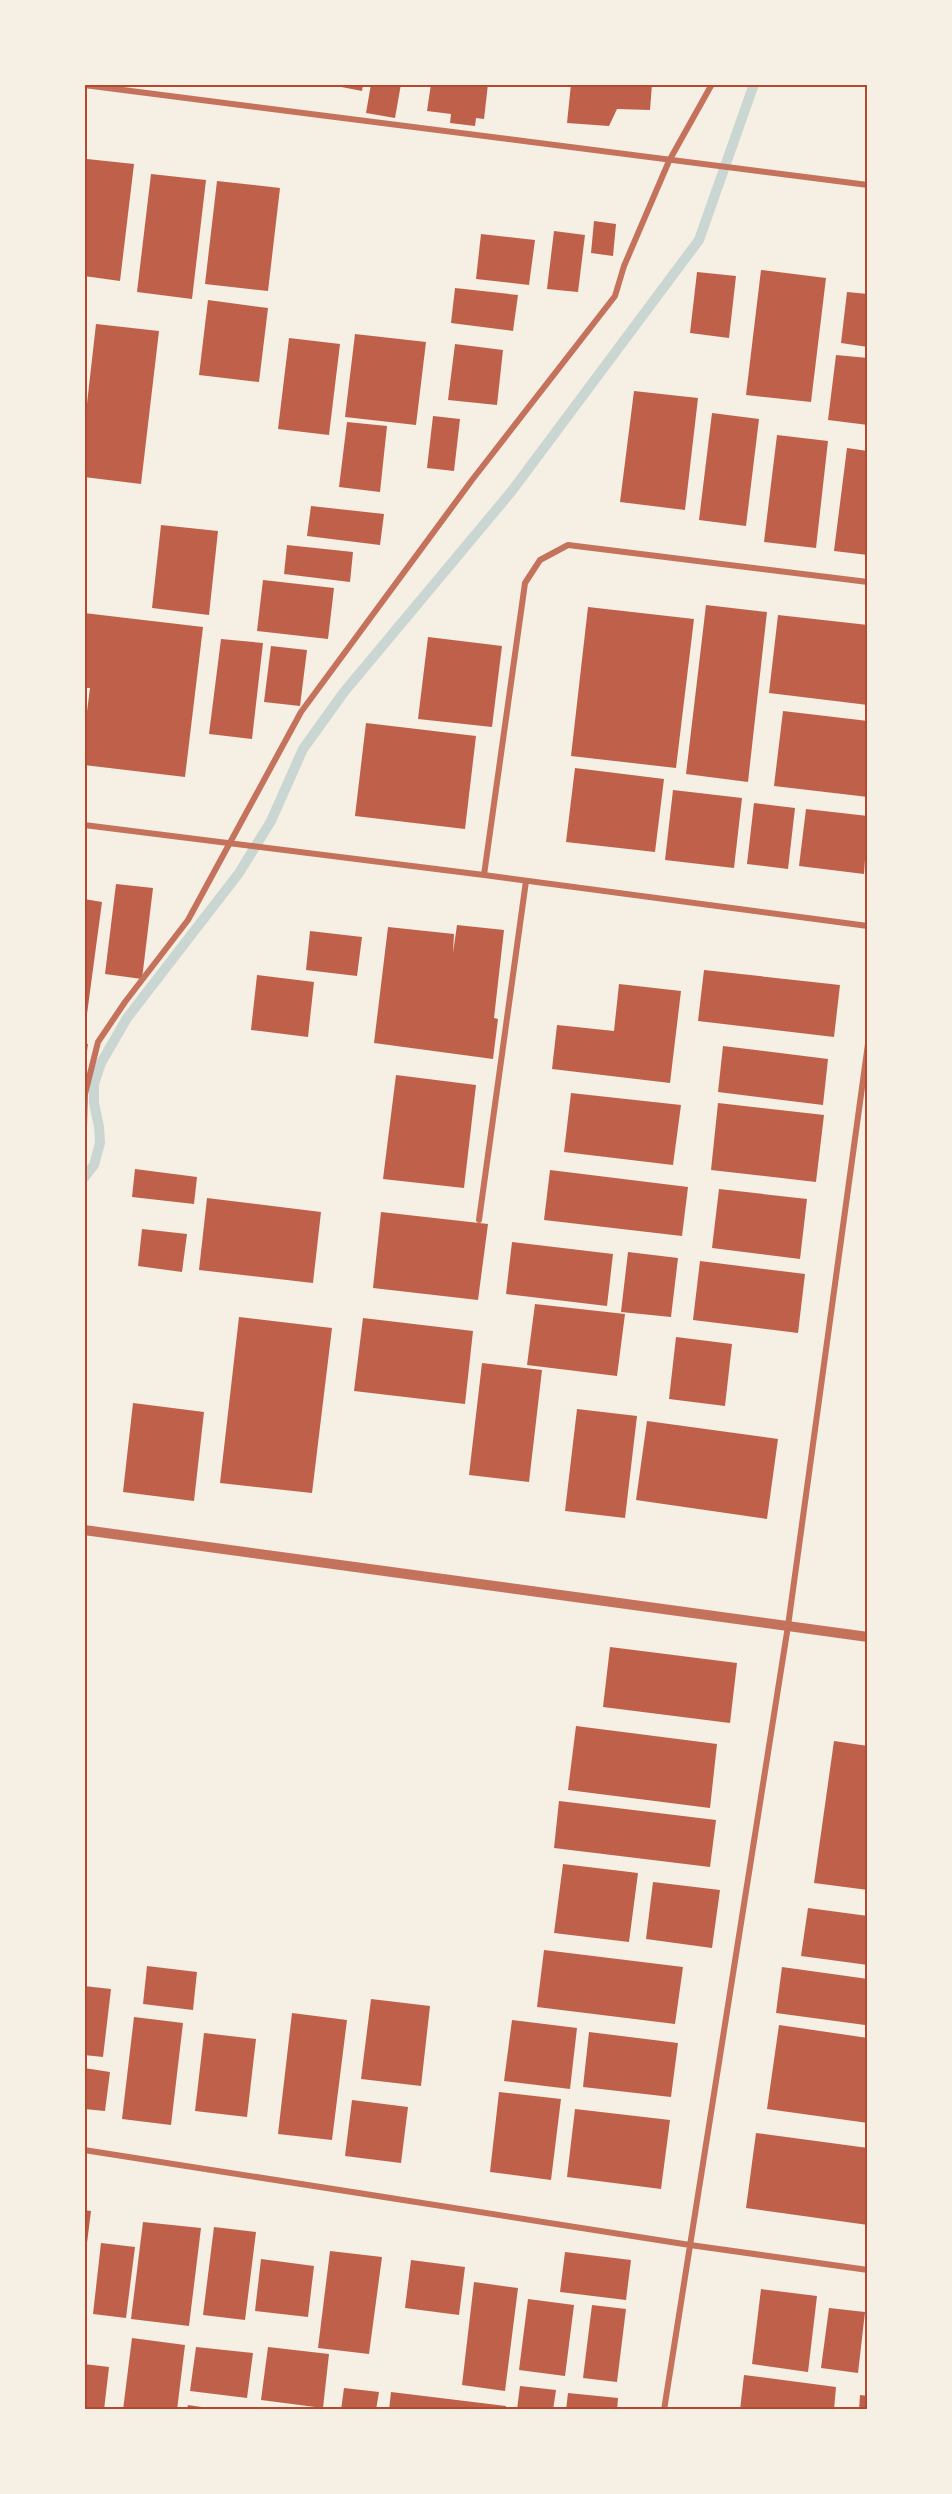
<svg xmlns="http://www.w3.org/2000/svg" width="952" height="2494" viewBox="0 0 952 2494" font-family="'Varela Round',sans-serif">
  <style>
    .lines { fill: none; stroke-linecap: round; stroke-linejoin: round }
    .stream { stroke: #c9d6d2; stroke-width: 10 }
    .building { fill: #bf614a }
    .minor { stroke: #c5725c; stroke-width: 6 }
    .tertiary { stroke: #c5725c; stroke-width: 10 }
    .neatline { fill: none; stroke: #b5482f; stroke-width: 2 }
  </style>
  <rect width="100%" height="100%" fill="#f6efe4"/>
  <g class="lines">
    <path class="stream" d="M84,1178L94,1165L100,1143L99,1127L94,1103V1084L101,1063L127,1018L239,873L271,821L303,749L344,692L511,492L699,240L754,84"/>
  </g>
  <path class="building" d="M326,84H363L362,91Z
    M371,84H401L395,118L366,113Z
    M431,84H488L484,119L476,118L475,126L450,123L451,114L427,111Z
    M571,84H652L650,110L617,109L609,126L567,123Z
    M87,159L134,164L120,281L84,276V185Z
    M151,174L206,180L192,299L137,292Z
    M217,181L280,188L268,291L205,284Z
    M594,221L616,224L613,256L591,253Z
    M554,231L585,235L578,292L547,289Z
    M481,234L535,240L529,285L476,279Z
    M761,270L826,278L811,402L746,395Z
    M697,272L736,276L729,338L690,333Z
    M455,288L518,295L513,331L451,323Z
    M847,292L868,294V347L841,343Z
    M208,300L268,308L259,382L199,375Z
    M96,324L159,331L141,484L84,477V430Z
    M355,334L426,342L416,425L345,417Z
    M289,338L340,344L329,435L278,429Z
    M455,344L503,350L497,405L448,400Z
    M836,355L868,358V425L828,420Z
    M634,391L698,398L685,510L620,502Z
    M712,413L759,419L746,526L699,520Z
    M433,416L460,419L454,471L427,468Z
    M347,422L387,426L380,492L339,487Z
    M777,435L828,441L816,548L764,542Z
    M847,448L868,451V555L834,551Z
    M311,506L384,514L380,545L307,536Z
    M161,525L218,531L209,615L152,608Z
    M287,545L353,552L350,582L284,574Z
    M263,580L334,588L328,639L257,631Z
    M706,605L767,612L748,782L686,774Z
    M588,607L694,619L676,768L571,756Z
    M84,613L203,627L185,777L84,765V735L90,688H84Z
    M778,615L868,625V705L769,693Z
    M428,637L502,646L492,727L418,719Z
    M221,639L263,643L252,739L209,734Z
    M271,646L307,650L300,706L264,702Z
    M783,711L868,721V797L774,786Z
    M366,723L476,736L465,829L355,816Z
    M575,768L664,779L655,852L566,842Z
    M673,790L742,798L734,868L665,860Z
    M754,803L795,808L788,869L747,864Z
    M806,809L868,816L864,874L799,866Z
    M116,884L153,888L142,979L105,974Z
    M84,899L102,902L85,1029H84Z
    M457,925L504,930L494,1018L498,1019L493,1059L374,1043L388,927L454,934L453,953Z
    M310,931L362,937L357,976L306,970Z
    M704,970L840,985L834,1037L698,1021Z
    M257,975L314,982L308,1037L251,1030Z
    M619,984L681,991L670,1083L552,1069L557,1025L614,1031Z
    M84,1044H88L85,1065H84Z
    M723,1046L828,1059L823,1105L718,1092Z
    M396,1075L476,1085L464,1188L383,1179Z
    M571,1093L681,1105L673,1165L564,1152Z
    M718,1103L824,1115L816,1182L711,1170Z
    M135,1169L197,1177L194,1204L132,1197Z
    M550,1170L688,1187L682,1236L544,1220Z
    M719,1189L807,1199L800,1259L712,1248Z
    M207,1198L321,1212L313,1283L199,1270Z
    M381,1212L488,1224L478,1300L373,1288Z
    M142,1229L187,1234L182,1272L138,1266Z
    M512,1242L613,1254L607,1306L506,1294Z
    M628,1252L678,1258L671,1317L621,1312Z
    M700,1261L805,1274L798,1333L693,1320Z
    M535,1304L625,1314L617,1376L527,1365Z
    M239,1317L332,1328L312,1493L220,1483Z
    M363,1318L473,1331L465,1404L354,1391Z
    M676,1337L732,1344L725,1406L669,1399Z
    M482,1363L542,1370L529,1482L469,1475Z
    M133,1403L204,1412L194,1501L123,1492Z
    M577,1409L637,1416L625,1518L565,1511Z
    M647,1421L778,1439L767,1519L636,1500Z
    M610,1647L737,1663L730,1723L603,1707Z
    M576,1726L717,1744L710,1808L568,1790Z
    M834,1741L868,1746V1890L814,1883Z
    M559,1801L716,1820L710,1867L554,1848Z
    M563,1864L638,1873L629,1942L554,1933Z
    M653,1882L720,1890L712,1948L646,1939Z
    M808,1908L868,1916V1965L801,1956Z
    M544,1950L683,1967L675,2024L537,2007Z
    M147,1966L197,1972L193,2010L143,2004Z
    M782,1967L868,1979L865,2025L776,2013Z
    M84,1986L111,1989L103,2057L84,2055Z
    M371,1999L430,2006L421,2086L361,2079Z
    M292,2013L347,2020L332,2140L278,2134Z
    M134,2017L183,2023L171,2125L122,2119Z
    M512,2020L577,2028L570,2089L504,2081Z
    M779,2025L868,2038V2123L767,2109Z
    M589,2032L678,2043L671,2097L583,2087Z
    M204,2033L256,2039L247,2117L195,2111Z
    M84,2068L110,2072L105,2111L84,2109Z
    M499,2092L561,2099L551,2180L490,2172Z
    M352,2100L408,2107L401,2163L345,2156Z
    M575,2109L670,2120L661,2189L567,2177Z
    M756,2133L868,2148V2225L746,2208Z
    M84,2210L91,2211L85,2259H84Z
    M143,2222L201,2228L189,2326L131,2319Z
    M214,2227L256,2232L245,2320L203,2315Z
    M101,2243L135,2247L126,2318L93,2314Z
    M330,2251L382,2257L369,2354L318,2348Z
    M565,2252L631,2260L626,2300L560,2292Z
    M261,2259L314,2266L308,2317L255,2311Z
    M411,2260L465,2267L459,2315L405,2308Z
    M474,2282L518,2288L505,2391L462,2385Z
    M761,2289L817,2296L808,2372L752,2364Z
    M528,2299L574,2305L565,2376L519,2370Z
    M592,2305L626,2309L617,2382L583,2378Z
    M829,2308L865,2312L858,2373L821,2368Z
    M132,2338L185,2345L177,2410H123Z
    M196,2347L253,2353L247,2398L190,2391Z
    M268,2347L329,2354L323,2408L261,2400Z
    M84,2364L109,2367L104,2410H84Z
    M744,2375L836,2387L834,2410H740Z
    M520,2386L556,2390L553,2410H517Z
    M344,2388L379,2392L376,2410H341Z
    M391,2392L506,2406V2410H389Z
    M568,2393L618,2398L617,2410H566Z
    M860,2395L868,2396V2410H859Z
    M188,2405L215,2409V2410H187Z"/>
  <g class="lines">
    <path class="minor" d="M84,85L868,185
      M84,825L484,875L868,926
      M484,875L525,583L540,560L568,545L868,582
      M84,1128L85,1094L98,1042L125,1002L188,920L301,712L472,480L615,296L624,266L669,161L712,84
      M479,1220L526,881
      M84,2150L690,2245L868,2270
      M664,2410L788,1626L868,1044"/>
    <path class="tertiary" d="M84,1530L868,1637"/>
  </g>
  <rect width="952" height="2494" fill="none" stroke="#f6efe4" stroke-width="171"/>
  <rect x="86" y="86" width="780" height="2322" class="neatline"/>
</svg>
